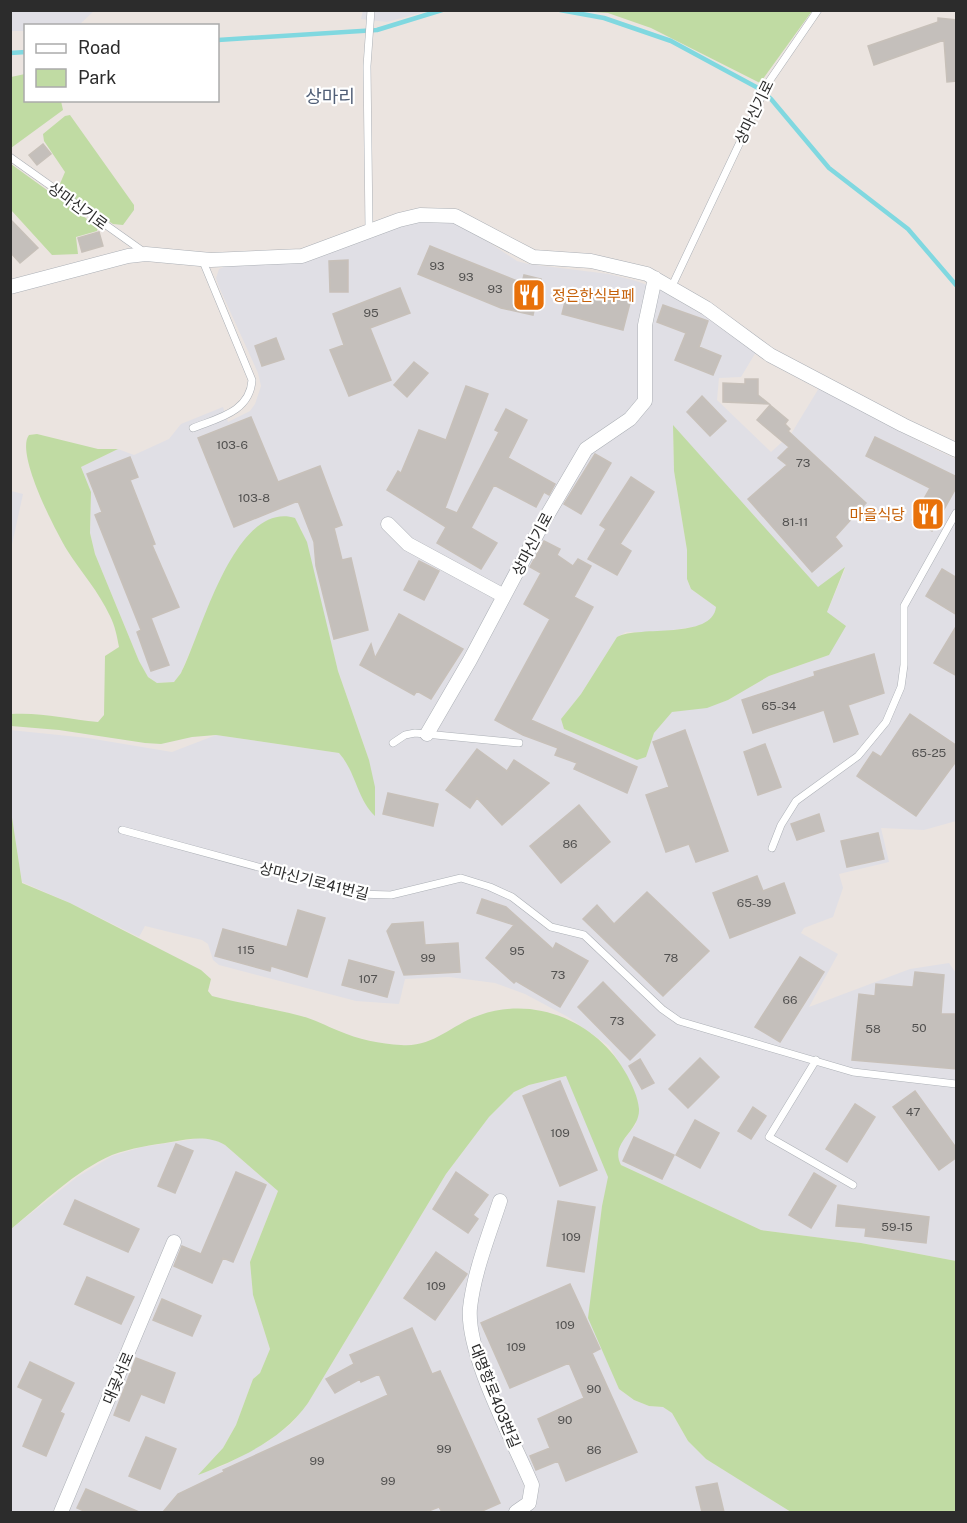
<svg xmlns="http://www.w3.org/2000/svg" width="967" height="1523" viewBox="0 0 967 1523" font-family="'Public Sans','Noto Sans KR',sans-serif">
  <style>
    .industrial { fill: #e0dfe5; fill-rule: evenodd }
    .green { fill: #c0dba3 }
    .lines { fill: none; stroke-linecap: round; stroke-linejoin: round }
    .stream { stroke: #80d8e0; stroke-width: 4.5 }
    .building { fill: #c4bfbb; stroke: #c7c0b9; stroke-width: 1.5 }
    .lane-casing { stroke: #acb0b6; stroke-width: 8 }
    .street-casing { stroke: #acb0b6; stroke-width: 15 }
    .lane { stroke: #fff; stroke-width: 7 }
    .street { stroke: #fff; stroke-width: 14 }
    .labels { text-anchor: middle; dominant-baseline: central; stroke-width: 4.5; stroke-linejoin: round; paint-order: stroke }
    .number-label { font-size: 12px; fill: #525150 }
    .street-label { font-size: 15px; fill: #2c2c2c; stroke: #fff }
    .food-label { font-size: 15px; fill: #c56008; stroke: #fff; text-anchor: start }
    .quarter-label { font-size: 18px; fill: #515f77; stroke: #fff }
  </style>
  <rect width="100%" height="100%" fill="#ebe4e0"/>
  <path class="industrial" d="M10,11L11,10L94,11L79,25L26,26L25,31H11Z
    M363,11H427L387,22L361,19Z
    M417,222H452L464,226L517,261L528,264L609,274L633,280L659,289L707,317L756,352L741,377L719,378L717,400L771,452L791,434L819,388L928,446L956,459V821L924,830L881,828L889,862L839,874L843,888L833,917L804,928L801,933L838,954L809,1007L910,969L949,963L956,973V1261L861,1243L761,1230L621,1165L616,1156L619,1146L636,1124L626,1074L609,1046L568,1017L525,994L495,983L449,977L405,979L399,1004L356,1001L219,965L213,960L208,944L202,940L145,926L139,937L70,903L22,882L11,811L10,730L88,738L172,752L216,735L339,753L348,763L356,780L369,760L338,671L301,528L237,549L219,583L181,673L174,682L157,683L148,677L139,661L95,554L90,533L91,492L81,467L118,449L134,455L169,439L181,424L223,407L228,422L250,411L255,404L261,386L258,373L219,287L216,278L219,269L228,265L309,261L393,228ZM673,426L818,588L845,569L827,612L829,655L769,676L728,700L707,707L672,712L654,733L637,760L564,729L561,719L581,694L617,637L626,632H659L693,627L710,622L715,616L716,607L691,589L687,579V550L674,471Z
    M11,491L23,494L11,549L10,491Z
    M567,1076L609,1177L602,1206L589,1318L619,1389L634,1400L649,1406L663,1407L672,1413L688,1441L706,1459L791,1512H11V1229L77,1177L112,1156L142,1147L201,1138L216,1140L225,1145L278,1191L250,1262L253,1295L270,1349L260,1373L253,1379L236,1425L223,1448L200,1474L225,1465L267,1442L291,1424L308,1403L446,1174L489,1117L514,1092L529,1085Z"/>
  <path class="green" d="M580,11H812L760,83L651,28L608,13Z
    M25,74L26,100L61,101L63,110L11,148V77Z
    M70,115L134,205V210L123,225L113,224L61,190L59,186L65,172L44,141L43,134L65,116Z
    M11,164L98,227L97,231L76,237L78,254L52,255L11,210Z
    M673,425L818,587L845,567L827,612L846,626L829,655L769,676L728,700L707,708L672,712L654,733L646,757L637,760L564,729L561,719L581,694L617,637C640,625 712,640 716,607L691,589L687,579V550L674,471Z
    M37,434L98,449H118L81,467L91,492L90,533L95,554L139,661L148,677L157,683L174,682L181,673C201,635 234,500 295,518L307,542L338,671L369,760L375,787V816C357,799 356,772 339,753L216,735L192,737L161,744L145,743L59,730L11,726V714C41,712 68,719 98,722L104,715L105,656L119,647C117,636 115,626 110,616C99,592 81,572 67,550C55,530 15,453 29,435Z
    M11,811L22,883L70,903L201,970L211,979L208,991L212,996C242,1004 272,1008 301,1016C314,1019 326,1026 339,1031C357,1039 381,1044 401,1045C433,1048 452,1024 480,1015C537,995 599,1023 627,1075C632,1085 638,1097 639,1109C640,1132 609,1142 621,1165L761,1230L861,1243L956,1261V1512H791L706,1459L688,1441L672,1413L663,1407L649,1406L634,1400L619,1389L588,1318L602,1206L608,1177L566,1076L529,1085L514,1092L489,1117L446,1174L308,1403C282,1440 239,1459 198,1475L223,1448L236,1425L253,1379L260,1373L270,1349L253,1295L250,1262L278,1191L225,1145C207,1135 191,1139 171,1142C152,1145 131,1148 112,1155C75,1171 42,1204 11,1229Z"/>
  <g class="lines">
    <path class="stream" d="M560,10L604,18L671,41L758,88L771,99L829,168L908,229L956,285
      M218,40L377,30L442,10
      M10,53L26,52"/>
  </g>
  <path class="building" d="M938,18L957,20V81L947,82L944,40L874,65L868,46L938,22Z
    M43,144L51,154L37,165L29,155Z
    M10,219L38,248L20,263L10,252Z
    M99,232L103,246L82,252L78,238Z
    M430,246L522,283L524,275L541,279L533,315L501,308L418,274Z
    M348,260V292H330L329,261Z
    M400,288L410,313L370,328L391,380L349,396L330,350L344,345L333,314Z
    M568,290L601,299L603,292L631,299L623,330L562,314Z
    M663,305L708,321L699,347L721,356L713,375L675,360L686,333L657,322Z
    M276,338L284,359L262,366L255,346Z
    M414,362L428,373L407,397L394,385Z
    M745,379H758V395L769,404L723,402V383L745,384Z
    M466,386L488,394L445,508L457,513L499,432L495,430L506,409L527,420L508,458L555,484L549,495L544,492L536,507L494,485L471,528L497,543L481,569L437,543L446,527L387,490L398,471L401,473L419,430L446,440Z
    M702,396L726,421L710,436L687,412Z
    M770,405L788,420L785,424L790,429L788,431L866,503L835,537L842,546L812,572L748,499L787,465L778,458L789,447L757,420Z
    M251,417L278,482L320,466L342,525L334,528L342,560L351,558L368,630L334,639L316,566L314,542L298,501L234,527L198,438Z
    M875,437L957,477V486L932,531L912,520L930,488L866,456Z
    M595,454L611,463L581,514L564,504Z
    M130,457L138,477L130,480L155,544L152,545L179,607L151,618L169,665L151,671L137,632L141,630L95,515L102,512L87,474Z
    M631,477L654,492L620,544L631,551L617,575L588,559L606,529L600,525Z
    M544,541L560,549L557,555L573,566L578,559L591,566L574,597L593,607L531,720L637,767L627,793L574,769L577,763L555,755L558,748L523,735L495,720L550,619L524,604L541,573L530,567Z
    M419,561L439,571L424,600L404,590Z
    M942,569L957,578V615L926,596Z
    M399,614L463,649L431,699L417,691L414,695L360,665L371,644L375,658Z
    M957,625V676L934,663Z
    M874,654L884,693L848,705L858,734L834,742L824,710L753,733L742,700L815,676L814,672Z
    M910,714L957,746V760L916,816L857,776L873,752L881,757Z
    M685,730L728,851L696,862L689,844L666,852L646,795L669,787L653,742Z
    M765,744L781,787L758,795L744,752Z
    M477,749L507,771L514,760L549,783L502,825L477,798L470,808L446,790Z
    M388,793L438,804L433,826L383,814Z
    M579,805L610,842L561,883L530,846Z
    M819,814L824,831L797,840L791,824Z
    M878,833L884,859L847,867L841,841Z
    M757,876L763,891L784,883L795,913L730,938L713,893Z
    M647,892L709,951L663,996L583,919L597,905L614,924Z
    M482,899L506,907L553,949L556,943L588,961L560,1007L516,981L514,983L486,958L514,925L477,913Z
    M298,910L325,918L307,977L271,966L270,971L215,956L223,929L287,947Z
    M423,922L425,945L458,943L460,972L404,975L387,931L392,924Z
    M800,957L824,972L780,1042L755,1027Z
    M349,960L394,972L387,997L342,985Z
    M915,972L944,975L941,1014H957V1069L852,1060L859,994L875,996L876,984L913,987Z
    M603,982L655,1035L630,1060L578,1007Z
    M700,1058L719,1077L688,1108L669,1089Z
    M640,1059L654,1083L642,1089L629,1066Z
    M560,1081L597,1170L560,1186L523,1096Z
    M915,1091L957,1149V1157L939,1170L893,1107Z
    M855,1104L875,1117L847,1162L826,1149Z
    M753,1107L766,1116L751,1139L738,1131Z
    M695,1120L719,1133L700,1168L676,1155Z
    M634,1137L674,1155L662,1179L623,1161Z
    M176,1144L193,1151L175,1193L158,1186Z
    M236,1172L266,1185L233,1262L223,1258L212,1283L174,1266L182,1246L201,1254Z
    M456,1172L488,1195L473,1215L478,1219L468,1233L433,1209Z
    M814,1173L836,1186L811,1228L789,1215Z
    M75,1200L139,1229L128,1252L64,1224Z
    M558,1201L595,1207L584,1272L547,1266Z
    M838,1205L929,1217L926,1243L865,1236L866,1228L836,1226Z
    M436,1252L467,1274L435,1320L404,1298Z
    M87,1277L134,1297L121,1324L75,1304Z
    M570,1284L600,1349L592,1353L637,1452L566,1481L558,1461L536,1470L530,1456L550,1448L538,1419L584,1398L569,1363L510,1388L481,1323Z
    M162,1299L201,1316L192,1336L153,1320Z
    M412,1328L432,1374L440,1371L500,1503L480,1512H442L439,1507L426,1512H163L178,1494L224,1472L223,1470L388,1395L379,1374L361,1382L360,1379L335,1393L326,1379L354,1364L350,1355Z
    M136,1358L175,1373L164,1403L141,1394L129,1421L114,1415Z
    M30,1362L74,1383L60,1412L64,1414L46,1456L23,1446L43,1399L18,1387Z
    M146,1437L176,1449L160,1489L129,1476Z
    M717,1483L724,1512H702L696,1487Z
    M86,1489L139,1512H86L77,1508Z"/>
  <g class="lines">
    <g class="lane-casing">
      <path id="lane" d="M10,157L144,252
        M369,229L367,66L371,10
        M672,286L768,83L818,10
        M193,428C218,418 250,412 252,380L202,259
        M393,743L405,735L415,733L519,743
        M122,830L357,894L391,895L461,878L490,887L512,897L551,927L584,935L662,1009L679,1021L853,1072L956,1084
        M772,848L781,825L796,801L858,756L886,722L901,687L904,665V606L956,513
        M816,1060L769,1137L853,1185"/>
    </g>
    <g class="street-casing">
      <path id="street" d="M10,287L128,256L146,254L211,260L302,256L399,220L420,215L455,216L533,257L591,261L647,274L706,308L770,355L903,425L956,450
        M388,524L408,544L504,596
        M427,734L470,660L545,519L586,449L630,419L645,401V325L655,278
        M500,1201C489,1235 474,1272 470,1308C466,1354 513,1440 532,1485L529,1503L516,1512
        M61,1512L174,1242"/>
    </g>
    <use href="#lane" class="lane"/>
    <use href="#street" class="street"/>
  </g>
  <defs>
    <g id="restaurant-square" transform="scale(1.725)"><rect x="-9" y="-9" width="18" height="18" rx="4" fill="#e8710a" stroke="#fff"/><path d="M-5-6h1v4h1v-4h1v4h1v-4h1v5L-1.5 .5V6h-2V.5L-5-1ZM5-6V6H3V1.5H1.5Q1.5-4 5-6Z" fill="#fff"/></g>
  </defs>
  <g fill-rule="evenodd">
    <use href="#restaurant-square" x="529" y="295"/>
    <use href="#restaurant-square" x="928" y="514"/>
  </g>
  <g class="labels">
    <g class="number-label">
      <text x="437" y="266">93</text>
      <text x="466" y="277">93</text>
      <text x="495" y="289">93</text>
      <text x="371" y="313">95</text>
      <text x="232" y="445">103-6</text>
      <text x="803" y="463">73</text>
      <text x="254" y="498">103-8</text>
      <text x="795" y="522">81-11</text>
      <text x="779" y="706">65-34</text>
      <text x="929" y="753">65-25</text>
      <text x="570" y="844">86</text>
      <text x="754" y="903">65-39</text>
      <text x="246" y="950">115</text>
      <text x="517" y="951">95</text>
      <text x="428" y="958">99</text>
      <text x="671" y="958">78</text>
      <text x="558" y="975">73</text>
      <text x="368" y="979">107</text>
      <text x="790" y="1000">66</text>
      <text x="617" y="1021">73</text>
      <text x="919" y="1028">50</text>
      <text x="873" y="1029">58</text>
      <text x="913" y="1112">47</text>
      <text x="560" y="1133">109</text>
      <text x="897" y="1227">59-15</text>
      <text x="571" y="1237">109</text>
      <text x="436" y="1286">109</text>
      <text x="565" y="1325">109</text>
      <text x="516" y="1347">109</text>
      <text x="594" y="1389">90</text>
      <text x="565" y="1420">90</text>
      <text x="444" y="1449">99</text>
      <text x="594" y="1450">86</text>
      <text x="317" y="1461">99</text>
      <text x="388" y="1481">99</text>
    </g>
    <g class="street-label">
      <text transform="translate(754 112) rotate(-64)">상마신기로</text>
      <text transform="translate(78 206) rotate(36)">상마신기로</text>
      <text transform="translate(532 544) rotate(-62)">상마신기로</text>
      <text transform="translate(314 881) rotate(14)">상마신기로41번길</text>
      <text transform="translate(118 1378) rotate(-67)">대곶서로</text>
      <text transform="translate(495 1396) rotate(68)">대명항로403번길</text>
    </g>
    <g class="food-label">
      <text x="552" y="295">정은한식부페</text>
      <text x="905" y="514" text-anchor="end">마을식당</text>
    </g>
    <g class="quarter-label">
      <text x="330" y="96">상마리</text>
    </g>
  </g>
  <rect width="967" height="1523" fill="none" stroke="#2c2c2c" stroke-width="24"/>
  <rect x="24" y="24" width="195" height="78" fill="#ffffff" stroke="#ababab" stroke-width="1.5"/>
  <rect x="36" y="44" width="30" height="9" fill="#ffffff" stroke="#ababab" stroke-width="1.5"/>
  <text x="78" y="54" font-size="18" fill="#2c2c2c">Road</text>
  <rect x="36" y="69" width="30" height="18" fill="#c0dba3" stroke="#ababab" stroke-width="1.5"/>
  <text x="78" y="84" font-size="18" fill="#2c2c2c">Park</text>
</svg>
